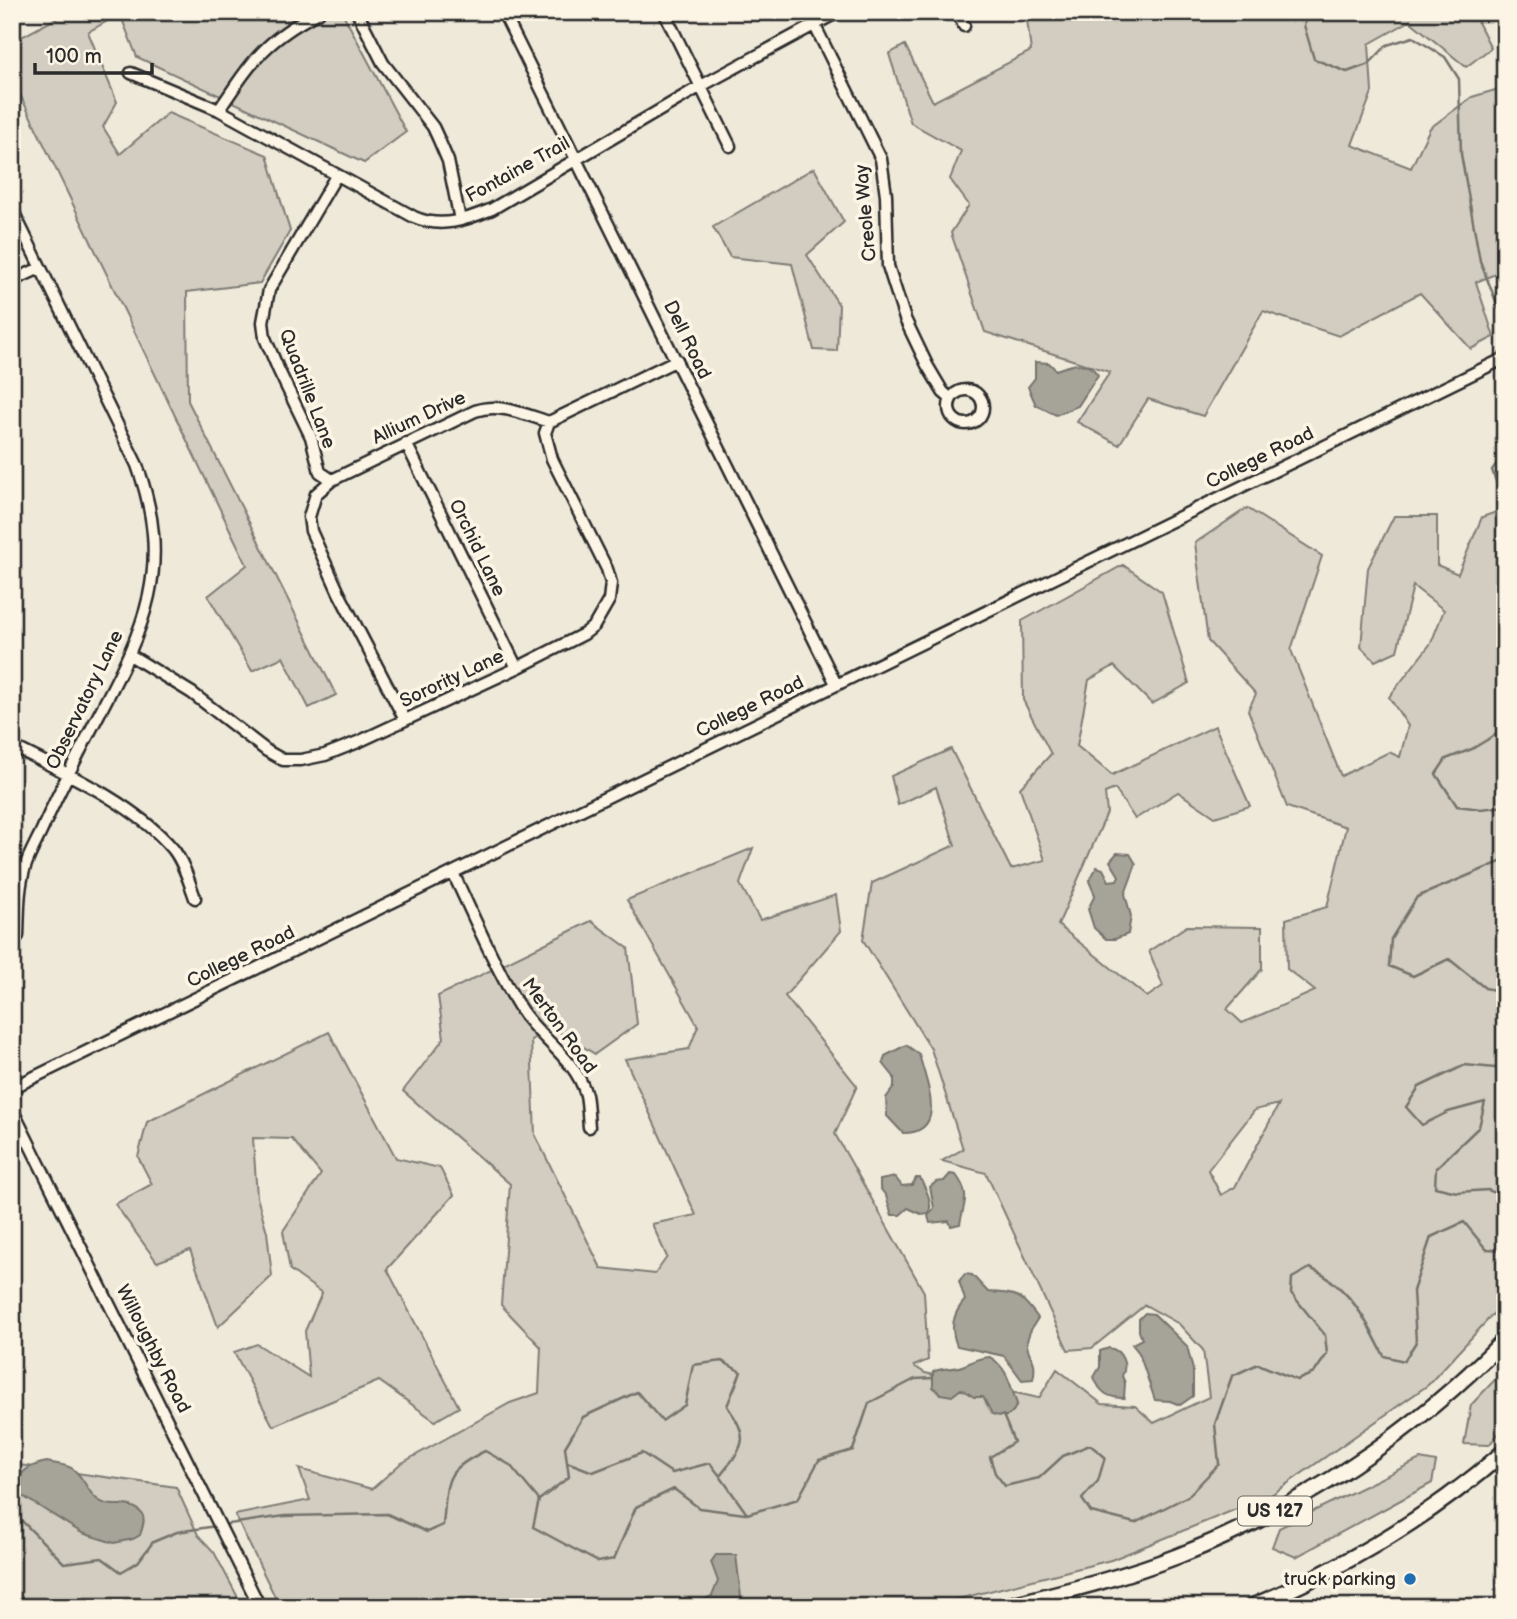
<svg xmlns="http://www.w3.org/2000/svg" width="1517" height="1619" viewBox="0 0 1517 1619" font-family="'Balsamiq Sans',sans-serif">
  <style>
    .green { fill: #d2cdc0; stroke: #7e7c76; stroke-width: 2; fill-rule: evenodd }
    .water { fill: #a6a399; stroke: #75736d; stroke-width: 2 }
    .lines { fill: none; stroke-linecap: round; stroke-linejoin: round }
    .stream { stroke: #75736d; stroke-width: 2.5 }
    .minor-casing { stroke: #2b2b2b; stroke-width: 15 }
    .highway-casing { stroke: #2b2b2b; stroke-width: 19 }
    .minor { stroke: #fcf5e5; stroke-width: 10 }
    .highway { stroke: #fcf5e5; stroke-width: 14 }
    .poi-dot { fill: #1f6fb2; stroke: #fcf5e5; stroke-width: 2.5 }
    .labels { text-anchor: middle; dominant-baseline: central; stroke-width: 7; stroke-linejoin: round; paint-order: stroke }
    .shield { fill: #fcf5e5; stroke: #6a6863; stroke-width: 2 }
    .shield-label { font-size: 18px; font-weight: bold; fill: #2b2b2b }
    .street-label { font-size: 19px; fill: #2b2b2b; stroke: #fcf5e5 }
    .poi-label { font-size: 19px; fill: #2b2b2b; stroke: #fcf5e5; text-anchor: end }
  </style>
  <rect width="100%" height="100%" fill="#efe9da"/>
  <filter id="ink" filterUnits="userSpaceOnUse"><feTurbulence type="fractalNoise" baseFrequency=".0143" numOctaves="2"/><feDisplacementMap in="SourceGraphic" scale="14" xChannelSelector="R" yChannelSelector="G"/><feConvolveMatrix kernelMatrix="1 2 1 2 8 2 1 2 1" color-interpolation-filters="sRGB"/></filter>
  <g filter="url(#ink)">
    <path class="green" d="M68,12H342L406,132L364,163L137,57L120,14L88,32L117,102L103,127L120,154L168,113L267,155L290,231L260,283L187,292L188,401L336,695L309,708L283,657L252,671L208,596L247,565L12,78V42Z
      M1026,12H1473L1491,48L1466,67L1410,21L1369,44L1372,92L1352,145L1411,168L1430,128L1472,97L1505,87V270L1476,282L1494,337L1471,349L1420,293L1339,336L1263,311L1203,416L1148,399L1119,445L1077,422L1110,372L985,332L951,233L969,205L950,179L961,151L911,123L889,54L905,45L933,102L1031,51Z
      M814,168L844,222L807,255L839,305L837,351L814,350L792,264L730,257L713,227Z
      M1247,508L1322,556L1291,650L1341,776L1389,752L1400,757L1408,726L1389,697L1431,643L1444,610L1413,586L1397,651L1375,661L1361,647L1368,568L1394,516H1437V565L1458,574L1482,517L1505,509V1301L1428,1385L1271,1495L1111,1560L927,1607H280L235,1515L310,1500L299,1469L372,1489L400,1464L510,1403L539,1393L541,1347L501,1305L510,1184L403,1091L444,1038L438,996L591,921L628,948L637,1024L595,1054L551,1027L531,1040L535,1135L601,1268L655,1274L667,1257L652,1224L696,1215L625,1059L689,1049L698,1026L627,900L753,848L740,884L760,920L836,895L841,931L785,996L857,1086L835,1134L924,1292L928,1360L914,1366L925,1373L1039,1398L1057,1369L1102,1404L1135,1406L1154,1423L1209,1397L1203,1350L1179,1324L1145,1305L1092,1348L1068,1350L986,1173L942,1161L963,1149L931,1049L863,940L872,883L955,845L936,787L898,805L891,776L951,749L1011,869L1045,860L1020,788L1051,754L1023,700L1022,621L1123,565L1162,592L1189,683L1152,704L1114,666L1089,680L1077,746L1112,775L1215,726L1250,806L1215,817L1178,792L1135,819L1115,789L1105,793L1107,813L1058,925L1147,997L1163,986L1149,951L1187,926L1262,927V969L1227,1009L1242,1023L1315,991L1287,969L1286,919L1327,907L1346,827L1287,807L1248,710L1256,694L1208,641L1195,543ZM1279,1104L1235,1187L1221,1195L1208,1170L1255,1110Z
      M329,1032L396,1158L440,1168L454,1195L387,1269L459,1407L435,1421L379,1381L273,1426L234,1352L257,1344L309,1377L305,1331L322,1293L290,1270L283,1231L321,1174L292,1139L253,1138L257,1197L267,1232L272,1276L218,1327L190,1250L157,1262L115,1204L152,1184L138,1157L147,1122Z
      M1505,1369V1426L1489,1445L1464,1444L1471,1405Z
      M1420,1459L1436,1462L1432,1483L1296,1557L1272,1547L1279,1528Z
      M12,1464L176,1487L198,1535L214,1552L243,1607H12Z"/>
    <path class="water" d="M1035,362L1049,363L1056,370C1072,364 1087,359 1098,375L1078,406L1056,415L1036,405L1028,387L1035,378Z
      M1117,853L1130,854L1136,864L1125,894L1131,916L1128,934L1115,939H1106L1094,928L1088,909L1095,895L1089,881L1097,867L1103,869L1109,881L1117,880L1119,876L1110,861Z
      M906,1045L919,1054C926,1082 949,1133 903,1133L887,1116L886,1098L894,1087V1077L883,1063L885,1056Z
      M950,1174L956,1175C971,1195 964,1202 960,1224L951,1226L949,1221L930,1223L928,1216L934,1208L930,1187L936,1182L944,1181Z
      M895,1177L902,1186L912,1185L916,1178H920C925,1188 933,1201 929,1213L921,1214L908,1208L900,1215H892L886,1196L880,1188V1180Z
      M965,1274L972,1275L988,1292C1018,1294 1020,1293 1038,1318C1012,1357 1041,1348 1033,1379L1022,1380L1004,1356L957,1346C950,1328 952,1315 965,1300L959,1281Z
      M1145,1313L1154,1314L1187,1346L1193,1370V1396L1180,1405L1170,1401L1155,1400L1139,1353L1132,1344L1142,1339L1139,1331V1319Z
      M1109,1348C1122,1350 1128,1365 1122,1376L1125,1383L1124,1398C1108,1398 1100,1393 1094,1377L1100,1367V1351Z
      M990,1357C1008,1368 1010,1385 1017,1404C1011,1418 1005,1418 992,1414L983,1397H974L961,1389L952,1396L941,1394L933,1387V1372C942,1367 952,1370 962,1366C974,1362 975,1358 990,1357Z
      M47,1462C55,1464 66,1464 73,1469C87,1480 88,1498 106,1504C118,1507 133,1501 142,1514C146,1519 142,1529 140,1535L133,1539L114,1543L82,1533L21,1495L15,1482C24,1469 31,1465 47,1462Z
      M716,1555H736L742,1605L687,1607L712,1596L718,1581L711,1562Z"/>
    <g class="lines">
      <path class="stream" d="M1311,12L1304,25L1314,59L1347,72L1369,64L1387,45L1413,37L1445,57L1459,79L1461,154L1480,261L1505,324
        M1505,452L1492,470L1502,498L1505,497
        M1505,734L1500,732L1472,749L1446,759L1436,774L1457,806L1481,809L1505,806
        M1505,860L1417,897L1391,939L1389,966L1413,976L1449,959L1485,988L1505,992
        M1505,1069L1465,1065L1419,1087L1406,1107L1422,1125L1448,1112L1485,1102L1479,1127L1436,1168L1435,1187L1457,1192L1488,1190L1505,1197
        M1003,1415L1014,1442L990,1457L995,1473L1005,1486L1039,1478L1063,1456L1090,1445L1105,1457L1098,1481L1082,1499L1091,1512L1135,1523L1188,1496L1219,1464L1215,1424L1232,1376L1258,1364L1297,1380L1314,1373L1327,1354L1325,1335L1291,1293L1292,1278L1310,1268C1349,1286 1366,1319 1384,1356L1404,1361L1416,1342L1413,1291L1431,1237L1464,1222L1486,1249L1505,1250
        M567,1462L593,1472L642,1453L672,1473L710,1463L720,1476
        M539,1500L533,1527L598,1562L614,1559L636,1507L674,1489L699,1508L745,1514
        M12,1511L64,1563L102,1558L121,1572L138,1562L153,1542L177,1532L216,1526
        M222,1525L285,1516L387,1514L427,1532L443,1525C448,1481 441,1472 485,1451L510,1465L539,1500L569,1477L565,1447L583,1417L637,1392L662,1421L685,1405L693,1365L722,1361L741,1372L727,1406C751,1440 744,1445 720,1476L747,1514L798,1499L819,1460L853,1450L869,1403L915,1379L933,1378"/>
      <g class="minor-casing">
        <path id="minor" d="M357,12L383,63L433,127L439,140L448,161L460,220
          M503,12L836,684
          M664,12L730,146
          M957,12L964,26
          M814,24L881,159L886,195L888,266L905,319L927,365L943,392L951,399
          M131,73L219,110L414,217C441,229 466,220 492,209L701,86L838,12
          M219,110C252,61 265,40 319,12
          M12,209L137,465C174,568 145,627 97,718C79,753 61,787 45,823C39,838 30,852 25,867C18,889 19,913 18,936
          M12,281L40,268
          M949 407a17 17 0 1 1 34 0a17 17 0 1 1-34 0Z
          M406,443L517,668
          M332,480L320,472L311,437L279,371L265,338L263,322L269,290L336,176
          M12,542V570
          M130,655L192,693L267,751L283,760H301L325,755L358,742L517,668L584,634L594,626L609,600L611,583L607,569L552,459L545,433L549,422
          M405,720L339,593L311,531L309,517L316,494L332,480L475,411C499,402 526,415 549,422L677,360
          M12,746C64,772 135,804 173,849C184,863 189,882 195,898
          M453,873C474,917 493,963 518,1005C537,1038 575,1056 586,1095C588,1105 588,1117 589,1127
          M12,1088L1505,358
          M12,1109L260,1607"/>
      </g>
      <g class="highway-casing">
        <path id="highway" d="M1003,1607C1062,1592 1121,1578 1178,1556C1301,1508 1413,1434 1505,1339
          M1251,1607C1343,1568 1430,1517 1505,1451"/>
      </g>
      <use href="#minor" class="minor"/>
      <use href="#highway" class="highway"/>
    </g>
  </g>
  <circle class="poi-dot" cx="1410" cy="1579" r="7"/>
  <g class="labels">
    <rect class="shield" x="1238" y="1496.5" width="74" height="29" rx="5"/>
    <g class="shield-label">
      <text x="1275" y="1511">US 127</text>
    </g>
    <g class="street-label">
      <text transform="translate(518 170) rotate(-29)">Fontaine Trail</text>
      <text transform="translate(866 213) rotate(-95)">Creole Way</text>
      <text transform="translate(687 340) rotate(64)">Dell Road</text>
      <text transform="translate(307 389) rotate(69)">Quadrille Lane</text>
      <text transform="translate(419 418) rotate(-25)">Allium Drive</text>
      <text transform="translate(1260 458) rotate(-26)">College Road</text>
      <text transform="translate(477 548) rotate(64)">Orchid Lane</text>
      <text transform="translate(452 679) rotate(-25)">Sorority Lane</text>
      <text transform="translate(85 700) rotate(-64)">Observatory Lane</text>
      <text transform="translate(750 707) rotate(-26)">College Road</text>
      <text transform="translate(241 957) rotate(-26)">College Road</text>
      <text transform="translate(559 1026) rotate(54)">Merton Road</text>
      <text transform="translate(153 1349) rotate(63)">Willoughby Road</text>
    </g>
    <g class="poi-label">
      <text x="1396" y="1579">truck parking</text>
    </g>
  </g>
  <rect width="1517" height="1619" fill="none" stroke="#fcf5e5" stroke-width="42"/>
  <rect x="21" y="21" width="1475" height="1577" fill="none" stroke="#2b2b2b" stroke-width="2.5" filter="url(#ink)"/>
  <path d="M35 63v10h117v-10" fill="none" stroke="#2b2b2b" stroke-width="3.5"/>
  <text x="46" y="63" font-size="21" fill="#2b2b2b" stroke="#fcf5e5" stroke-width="5" paint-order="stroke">100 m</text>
</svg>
